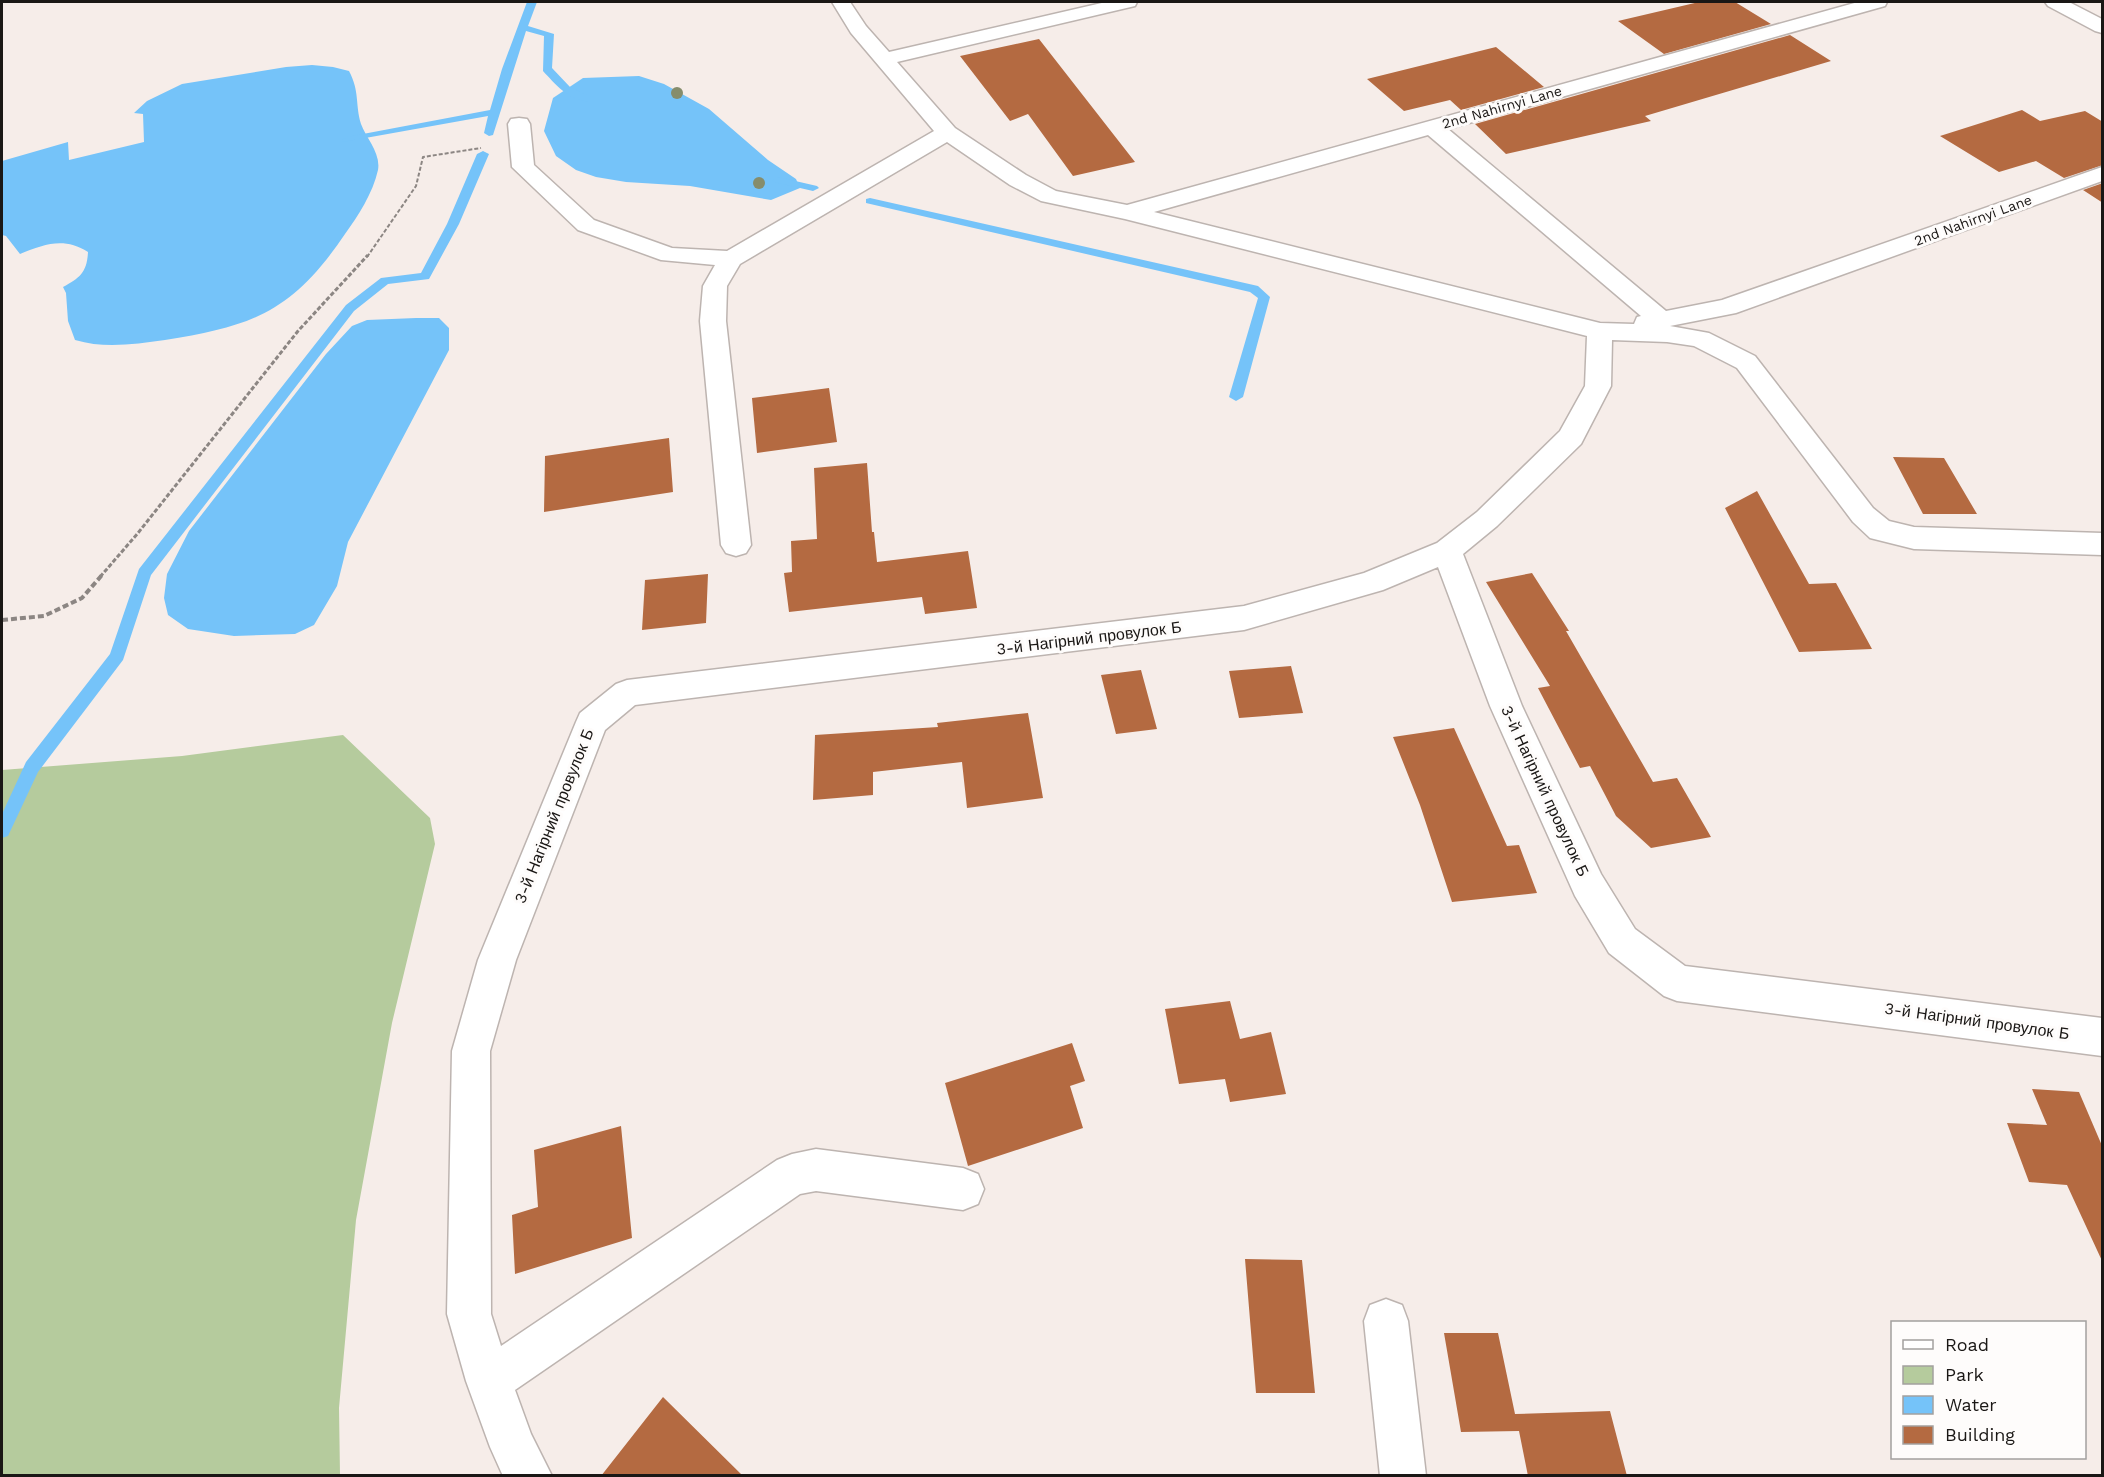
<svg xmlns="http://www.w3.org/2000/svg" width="2104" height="1477" viewBox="0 0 2104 1477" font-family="'Work Sans',sans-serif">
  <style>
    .green { fill: #b5cb9d }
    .water { fill: #75c3f9 }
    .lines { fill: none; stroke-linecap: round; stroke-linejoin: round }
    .stream { fill: #75c3f9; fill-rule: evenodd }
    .building { fill: #b46a41 }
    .minor-casing { stroke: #bdb4b0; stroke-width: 3 }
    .path-far2 { stroke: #8c8683; stroke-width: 2; stroke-dasharray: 4 2; stroke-linecap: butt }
    .path-far1 { stroke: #8c8683; stroke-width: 3; stroke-dasharray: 4.5 2; stroke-linecap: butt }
    .path { stroke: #8c8683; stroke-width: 4; stroke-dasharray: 6 3; stroke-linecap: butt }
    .minor { fill: #fff; fill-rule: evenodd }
    .tree { fill: #868d6c }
    .labels { text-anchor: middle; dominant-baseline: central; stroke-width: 6; stroke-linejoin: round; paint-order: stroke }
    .far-street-label { font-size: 14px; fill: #1a1715; stroke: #fefcfb }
    .street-label { font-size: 16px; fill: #1a1715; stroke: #fefcfb }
  </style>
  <rect width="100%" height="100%" fill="#f6ede9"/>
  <path class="green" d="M343,735L430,818L435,844L392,1023L356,1220L339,1408L340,1475H2V770L182,756Z"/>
  <path class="water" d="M312,65L333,67L349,71C360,92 355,104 361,124C366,138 381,153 378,170C373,193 358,216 345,234C293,311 254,326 165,340C135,344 105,349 75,340L68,321L66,293L63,287C80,278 87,272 88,252C64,237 45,244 20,254L6,236L2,235V161L68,142L69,160L144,142L143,114L134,113L147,101L182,84L286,67Z
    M639,76L664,84L709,109L768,160L796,179L800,188L771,200L690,186L626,182L596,177L576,170L556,156L544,131L553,98L583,78Z
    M416,318H439L449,328V350L348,542L337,586L314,625L295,634L234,636L188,629L168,615L164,598L167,574L189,531L326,354L352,326L367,320Z"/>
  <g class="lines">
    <path class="stream" d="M527,2H537L528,26L554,34L552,68L570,87L591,97V101C571,103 555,84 543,71L544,36L526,31L493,135L489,136L484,133L488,116L343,142L342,140L347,137L490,110L502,69Z
      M483,151L489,154L459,224L429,279L388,284L354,311L151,575L123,660L38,772L8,836L2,838V814L26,762L110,654L139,569L346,305L381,278L421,273L447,224L477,154Z
      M778,177L817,186L819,188L813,191L774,182L772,180Z
      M870,198L1258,286L1270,297L1243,397L1236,401L1229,397L1258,298L1250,292L866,203V199Z"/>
  </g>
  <path class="building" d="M1699,2H1735L1771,24L1664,54L1618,21Z
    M1790,35L1831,61L1645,116L1651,121L1506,154L1475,124Z
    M1039,39L1135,162L1073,176L1028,114L1010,121L960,56Z
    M1496,47L1544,87L1461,110L1450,100L1404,111L1367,79Z
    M2022,110L2040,121L2085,111L2103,122V165L2064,178L2036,161L1999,172L1940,136Z
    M2103,183V203L2083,190Z
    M829,388L837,442L757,453L752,398Z
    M669,438L673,492L544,512L545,456Z
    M1893,457L1944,458L1977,514H1923Z
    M867,463L872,532H874L877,562L968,551L977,608L925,614L922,597L789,612L784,573L792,572L791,541L817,539L814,468Z
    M1757,491L1809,584L1836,583L1872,649L1799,652L1725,508Z
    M1532,573L1569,631H1566L1653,782L1677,778L1711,837L1651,848L1616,816L1590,766L1580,768L1538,688L1550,686L1486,582Z
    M708,574L706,623L642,630L645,580Z
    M1291,666L1303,713L1239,718L1229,671Z
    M1141,670L1157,729L1116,734L1101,675Z
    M1028,713L1043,798L967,808L962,762L873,772V795L813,800L815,735L938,727L937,723Z
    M1454,728L1507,846L1519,845L1537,893L1452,902L1420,805L1393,737Z
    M1230,1001L1240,1039L1271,1032L1286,1094L1230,1102L1225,1079L1179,1084L1165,1009Z
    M1072,1043L1085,1081L1070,1086L1083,1128L968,1166L945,1083Z
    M2032,1089L2079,1092L2103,1148V1263L2067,1185L2029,1182L2007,1123L2047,1125Z
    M621,1126L632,1238L515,1274L512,1215L538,1207L534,1150Z
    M1245,1259L1302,1260L1315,1393H1256Z
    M1444,1333H1498L1515,1414L1610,1411L1627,1476H1528L1519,1431L1461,1432Z
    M663,1397L743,1476H601Z"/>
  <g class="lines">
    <g class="minor-casing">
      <path id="minor" d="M832,2H850L866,26L889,52L1106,2H1137L1135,6L897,62L955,128L1026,175L1056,191L1127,205L1858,2H1887L1885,6L1448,129L1666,311L1722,300L2102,167V181L1736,313L1670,326L1709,333L1755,356L1873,508L1889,521L1914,527L2102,533V555L1914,549L1870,538L1853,522L1737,368L1694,346L1667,342L1612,340L1611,386L1581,444L1497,526L1463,554L1522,706L1601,874L1635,929L1685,966L2102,1018V1056L1677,1001L1664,996L1609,953L1575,896L1490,706L1438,567L1383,590L1244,630L635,705L605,730L516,960L490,1051L491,1314L501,1346L777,1160L792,1154L816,1149L963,1168L978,1174L984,1189L978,1204L963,1210L816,1191L800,1194L515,1390L531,1434L552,1476H503L490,1447L466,1381L447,1314L452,1051L478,960L576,722L580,713L616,684L627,680L1244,606L1364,573L1437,543L1477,512L1560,431L1585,386L1587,336L1125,219L1041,201L1010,185L947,142L740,264L727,286L726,321L751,545L746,553L736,556L726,553L721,545L700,321L703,286L715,265L661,260L578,230L512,167L508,124L511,119L519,118L527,119L530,124L534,165L594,220L672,248L727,251L934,131L851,33ZM1428,135L1641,316L1637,317L1634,324L1600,323L1154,212Z
        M2045,2H2069L2102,19V33L2095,31L2048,6Z
        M1386,1299L1402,1305L1408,1321L1426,1476H1380L1364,1321L1370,1305Z"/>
    </g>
    <path class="path-far2" d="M367,257L416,186L423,157L481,148"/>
    <path class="path-far1" d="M100,577L138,533L298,331L368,255"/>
    <path class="path" d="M2,620L44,616L82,598L102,575"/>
    <use href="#minor" class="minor"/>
  </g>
  <g class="tree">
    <circle cx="677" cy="93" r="6"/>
    <circle cx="759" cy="183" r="6"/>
  </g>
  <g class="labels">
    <g class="far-street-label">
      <text transform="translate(1502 107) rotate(-16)">2nd Nahirnyi Lane</text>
      <text transform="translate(1973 220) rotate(-20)">2nd Nahirnyi Lane</text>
    </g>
    <g class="street-label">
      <text transform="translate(1089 638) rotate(-7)">3-й Нагірний провулок Б</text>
      <text transform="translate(1545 791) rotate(65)">3-й Нагірний провулок Б</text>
      <text transform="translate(554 816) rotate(-68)">3-й Нагірний провулок Б</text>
      <text transform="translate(1977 1021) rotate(8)">3-й Нагірний провулок Б</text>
    </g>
  </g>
  <rect width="2104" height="1477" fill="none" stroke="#1a1715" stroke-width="6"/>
  <rect x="1891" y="1321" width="195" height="138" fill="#fefcfb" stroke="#a3a09f" stroke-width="1.5"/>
  <rect x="1903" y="1340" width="30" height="9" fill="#ffffff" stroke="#a3a09f" stroke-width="1.5"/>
  <text x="1945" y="1351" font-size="18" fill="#1a1715">Road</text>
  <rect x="1903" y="1366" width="30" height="18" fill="#b5cb9d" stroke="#a3a09f" stroke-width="1.5"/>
  <text x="1945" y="1381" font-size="18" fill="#1a1715">Park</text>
  <rect x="1903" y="1396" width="30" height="18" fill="#75c3f9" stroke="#a3a09f" stroke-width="1.5"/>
  <text x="1945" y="1411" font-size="18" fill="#1a1715">Water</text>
  <rect x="1903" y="1426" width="30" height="18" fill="#b46a41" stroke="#a3a09f" stroke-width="1.5"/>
  <text x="1945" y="1441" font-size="18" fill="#1a1715">Building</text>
</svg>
